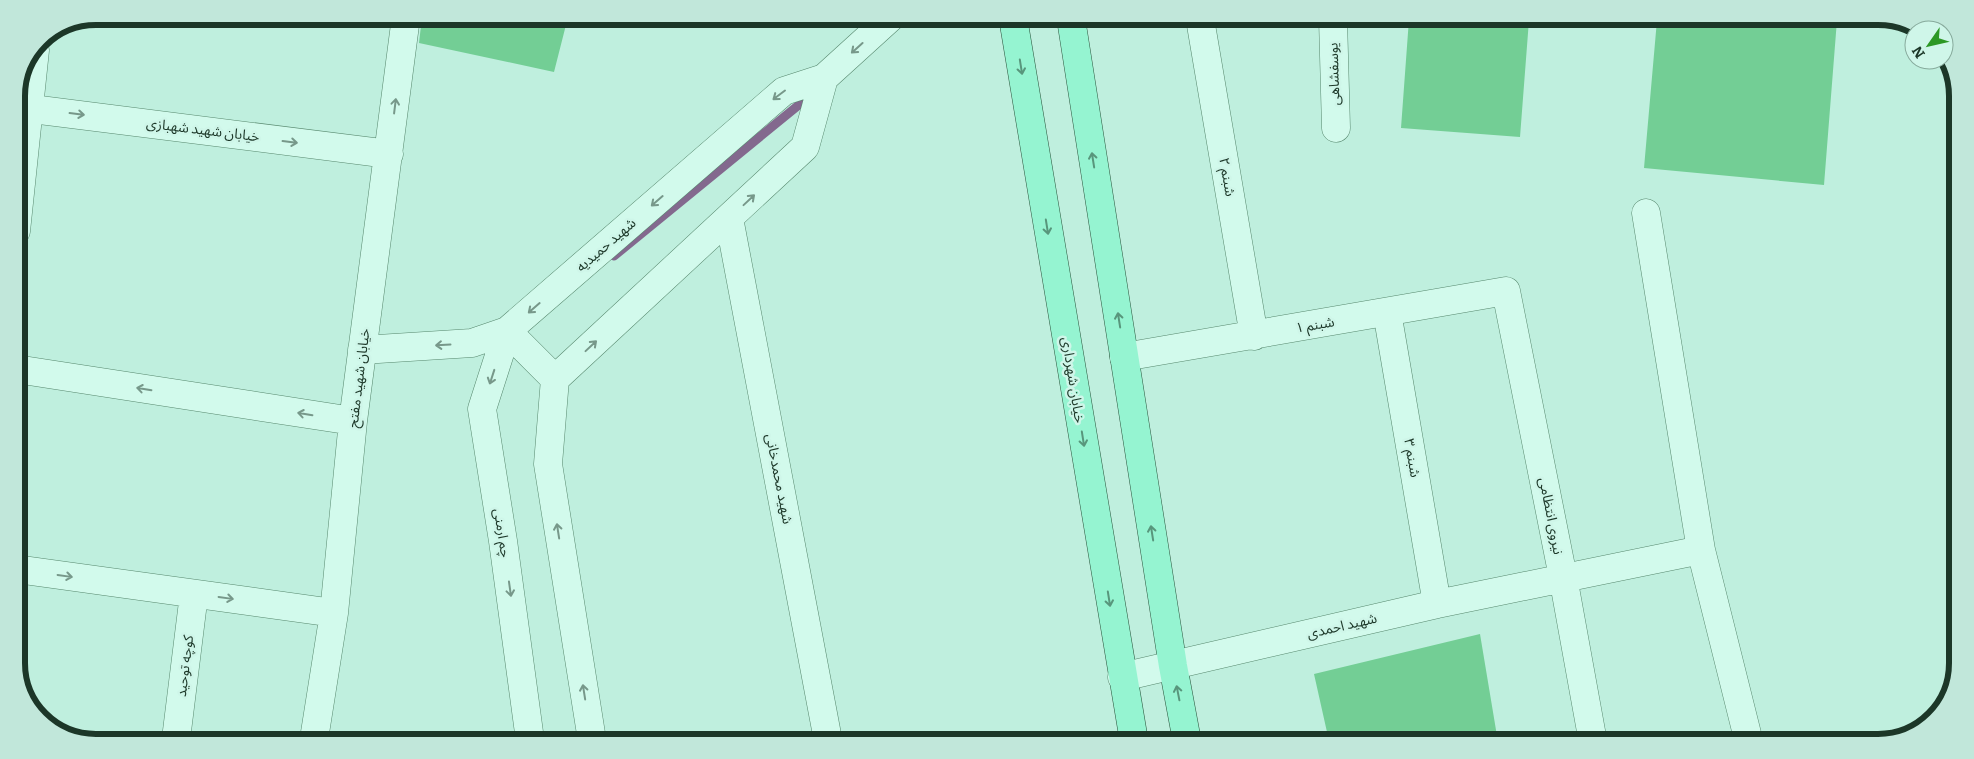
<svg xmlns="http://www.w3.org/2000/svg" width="1974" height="759" viewBox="0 0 1974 759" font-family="Bitter,'Noto Sans Arabic',serif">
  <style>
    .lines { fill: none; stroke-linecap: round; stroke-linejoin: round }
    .stream { stroke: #83698e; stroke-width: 9 }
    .building { fill: #73ce95 }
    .minor-casing { stroke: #57886e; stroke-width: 29 }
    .major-casing { stroke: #2b553d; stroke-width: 29 }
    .minor { stroke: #d2faec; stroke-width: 28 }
    .major { stroke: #95f4d1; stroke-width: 28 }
    .oneway { stroke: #77988a }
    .oneway2 { stroke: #58967c }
    .labels { text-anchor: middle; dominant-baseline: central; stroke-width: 5; stroke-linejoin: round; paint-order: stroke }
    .street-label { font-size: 14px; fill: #1c3728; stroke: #cff6e9 }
    .rim { fill: none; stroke: #1c3728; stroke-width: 6 }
  </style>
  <rect width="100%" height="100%" fill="#bfefde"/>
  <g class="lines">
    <path class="stream" d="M614,256L811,95"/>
  </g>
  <path class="building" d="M422,17H568L554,72L419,43Z
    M1409,19L1529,20L1520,137L1401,128Z
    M1657,20H1837L1824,185L1644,168Z
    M1480,634L1498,742L1329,741L1314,674Z"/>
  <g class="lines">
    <g class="minor-casing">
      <path id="minor" d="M1200,19L1254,336
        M1333,19L1336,128
        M16,107L389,154
        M1646,213L1701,550L1749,742
        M729,218L828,740
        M16,231L35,50
        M1387,312L1437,604
        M507,331L482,409L503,541L530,740
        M507,331L555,379
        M362,350L472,343L507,331L784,91L824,78L890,18
        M1124,357L1506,291L1563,577L1593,742
        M16,369L353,421
        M555,379L805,147L824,78
        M555,379L548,464L592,740
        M16,569L334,613
        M1122,677L1437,604L1701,550
        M176,739L194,594
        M314,739L334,613L353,421L406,17"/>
    </g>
    <g class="major-casing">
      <path id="major" d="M1013,18L1134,741
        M1071,19L1173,666L1187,741"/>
    </g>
    <use href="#minor" class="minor"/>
    <use href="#major" class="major"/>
  </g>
  <defs><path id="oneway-shaft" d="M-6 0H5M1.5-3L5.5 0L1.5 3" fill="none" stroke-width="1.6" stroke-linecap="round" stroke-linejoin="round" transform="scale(1.25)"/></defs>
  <g class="oneway">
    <use href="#oneway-shaft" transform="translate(857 48) rotate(138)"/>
    <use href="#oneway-shaft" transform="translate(779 95) rotate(143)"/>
    <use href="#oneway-shaft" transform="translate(395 106) rotate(-83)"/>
    <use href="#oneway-shaft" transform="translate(77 114) rotate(7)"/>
    <use href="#oneway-shaft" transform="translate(290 142) rotate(7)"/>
    <use href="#oneway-shaft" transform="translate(749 200) rotate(-43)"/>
    <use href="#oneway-shaft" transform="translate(657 201) rotate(139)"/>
    <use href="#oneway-shaft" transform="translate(534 308) rotate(139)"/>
    <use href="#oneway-shaft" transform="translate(443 345) rotate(177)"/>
    <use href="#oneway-shaft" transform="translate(591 346) rotate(-43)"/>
    <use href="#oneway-shaft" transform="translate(492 377) rotate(108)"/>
    <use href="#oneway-shaft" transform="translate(144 389) rotate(-171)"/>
    <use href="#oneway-shaft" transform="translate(305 414) rotate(-171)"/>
    <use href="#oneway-shaft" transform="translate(558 531) rotate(-99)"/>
    <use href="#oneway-shaft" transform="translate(65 576) rotate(8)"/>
    <use href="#oneway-shaft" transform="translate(510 589) rotate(82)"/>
    <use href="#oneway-shaft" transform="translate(226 598) rotate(8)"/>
    <use href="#oneway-shaft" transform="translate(584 692) rotate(-99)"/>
  </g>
  <g class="oneway2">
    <use href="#oneway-shaft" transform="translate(1021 67) rotate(81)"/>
    <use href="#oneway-shaft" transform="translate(1093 160) rotate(-99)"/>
    <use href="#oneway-shaft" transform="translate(1047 227) rotate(81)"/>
    <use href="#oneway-shaft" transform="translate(1119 320) rotate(-99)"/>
    <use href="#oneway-shaft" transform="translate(1083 439) rotate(81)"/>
    <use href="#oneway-shaft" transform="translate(1152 533) rotate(-99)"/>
    <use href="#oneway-shaft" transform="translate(1109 599) rotate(81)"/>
    <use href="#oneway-shaft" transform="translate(1178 693) rotate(-101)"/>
  </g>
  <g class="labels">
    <g class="street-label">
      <text transform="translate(1334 74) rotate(-92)">یوسفشاهی</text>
      <text transform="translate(203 130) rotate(7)">خیابان شهید شهبازی</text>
      <text transform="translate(1227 177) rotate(80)">شبنم ۲</text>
      <text transform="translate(606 245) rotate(-41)">شهید حمیدیه</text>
      <text transform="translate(1315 325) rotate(-10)">شبنم ۱</text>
      <text transform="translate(359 378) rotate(-83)">خیابان شهید مفتح</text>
      <text transform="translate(1073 380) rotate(81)">خیابان شهرداری</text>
      <text transform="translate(1412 458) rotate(80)">شبنم ۳</text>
      <text transform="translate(779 479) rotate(79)">شهید محمدخانی</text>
      <text transform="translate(1551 516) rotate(79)">نیروی انتظامی</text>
      <text transform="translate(502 533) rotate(81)">چم ارمنی</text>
      <text transform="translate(1342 626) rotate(-13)">شهید احمدی</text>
      <text transform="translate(185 666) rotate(-83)">کوچه توحید</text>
    </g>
  </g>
  <path d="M0 0H1974V759H0ZM96 25H1878A71 71 0 0 1 1949 96V663A71 71 0 0 1 1878 734H96A71 71 0 0 1 25 663V96A71 71 0 0 1 96 25Z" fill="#c1e7da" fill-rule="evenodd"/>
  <path class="rim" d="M96 25H1878A71 71 0 0 1 1949 96V663A71 71 0 0 1 1878 734H96A71 71 0 0 1 25 663V96A71 71 0 0 1 96 25Z"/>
  <g transform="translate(1929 45) rotate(236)"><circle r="24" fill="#cff6e9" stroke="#87aa9c"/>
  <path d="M0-4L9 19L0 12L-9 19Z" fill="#2c9825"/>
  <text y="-8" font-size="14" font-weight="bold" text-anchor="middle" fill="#1c3728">N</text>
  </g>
</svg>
